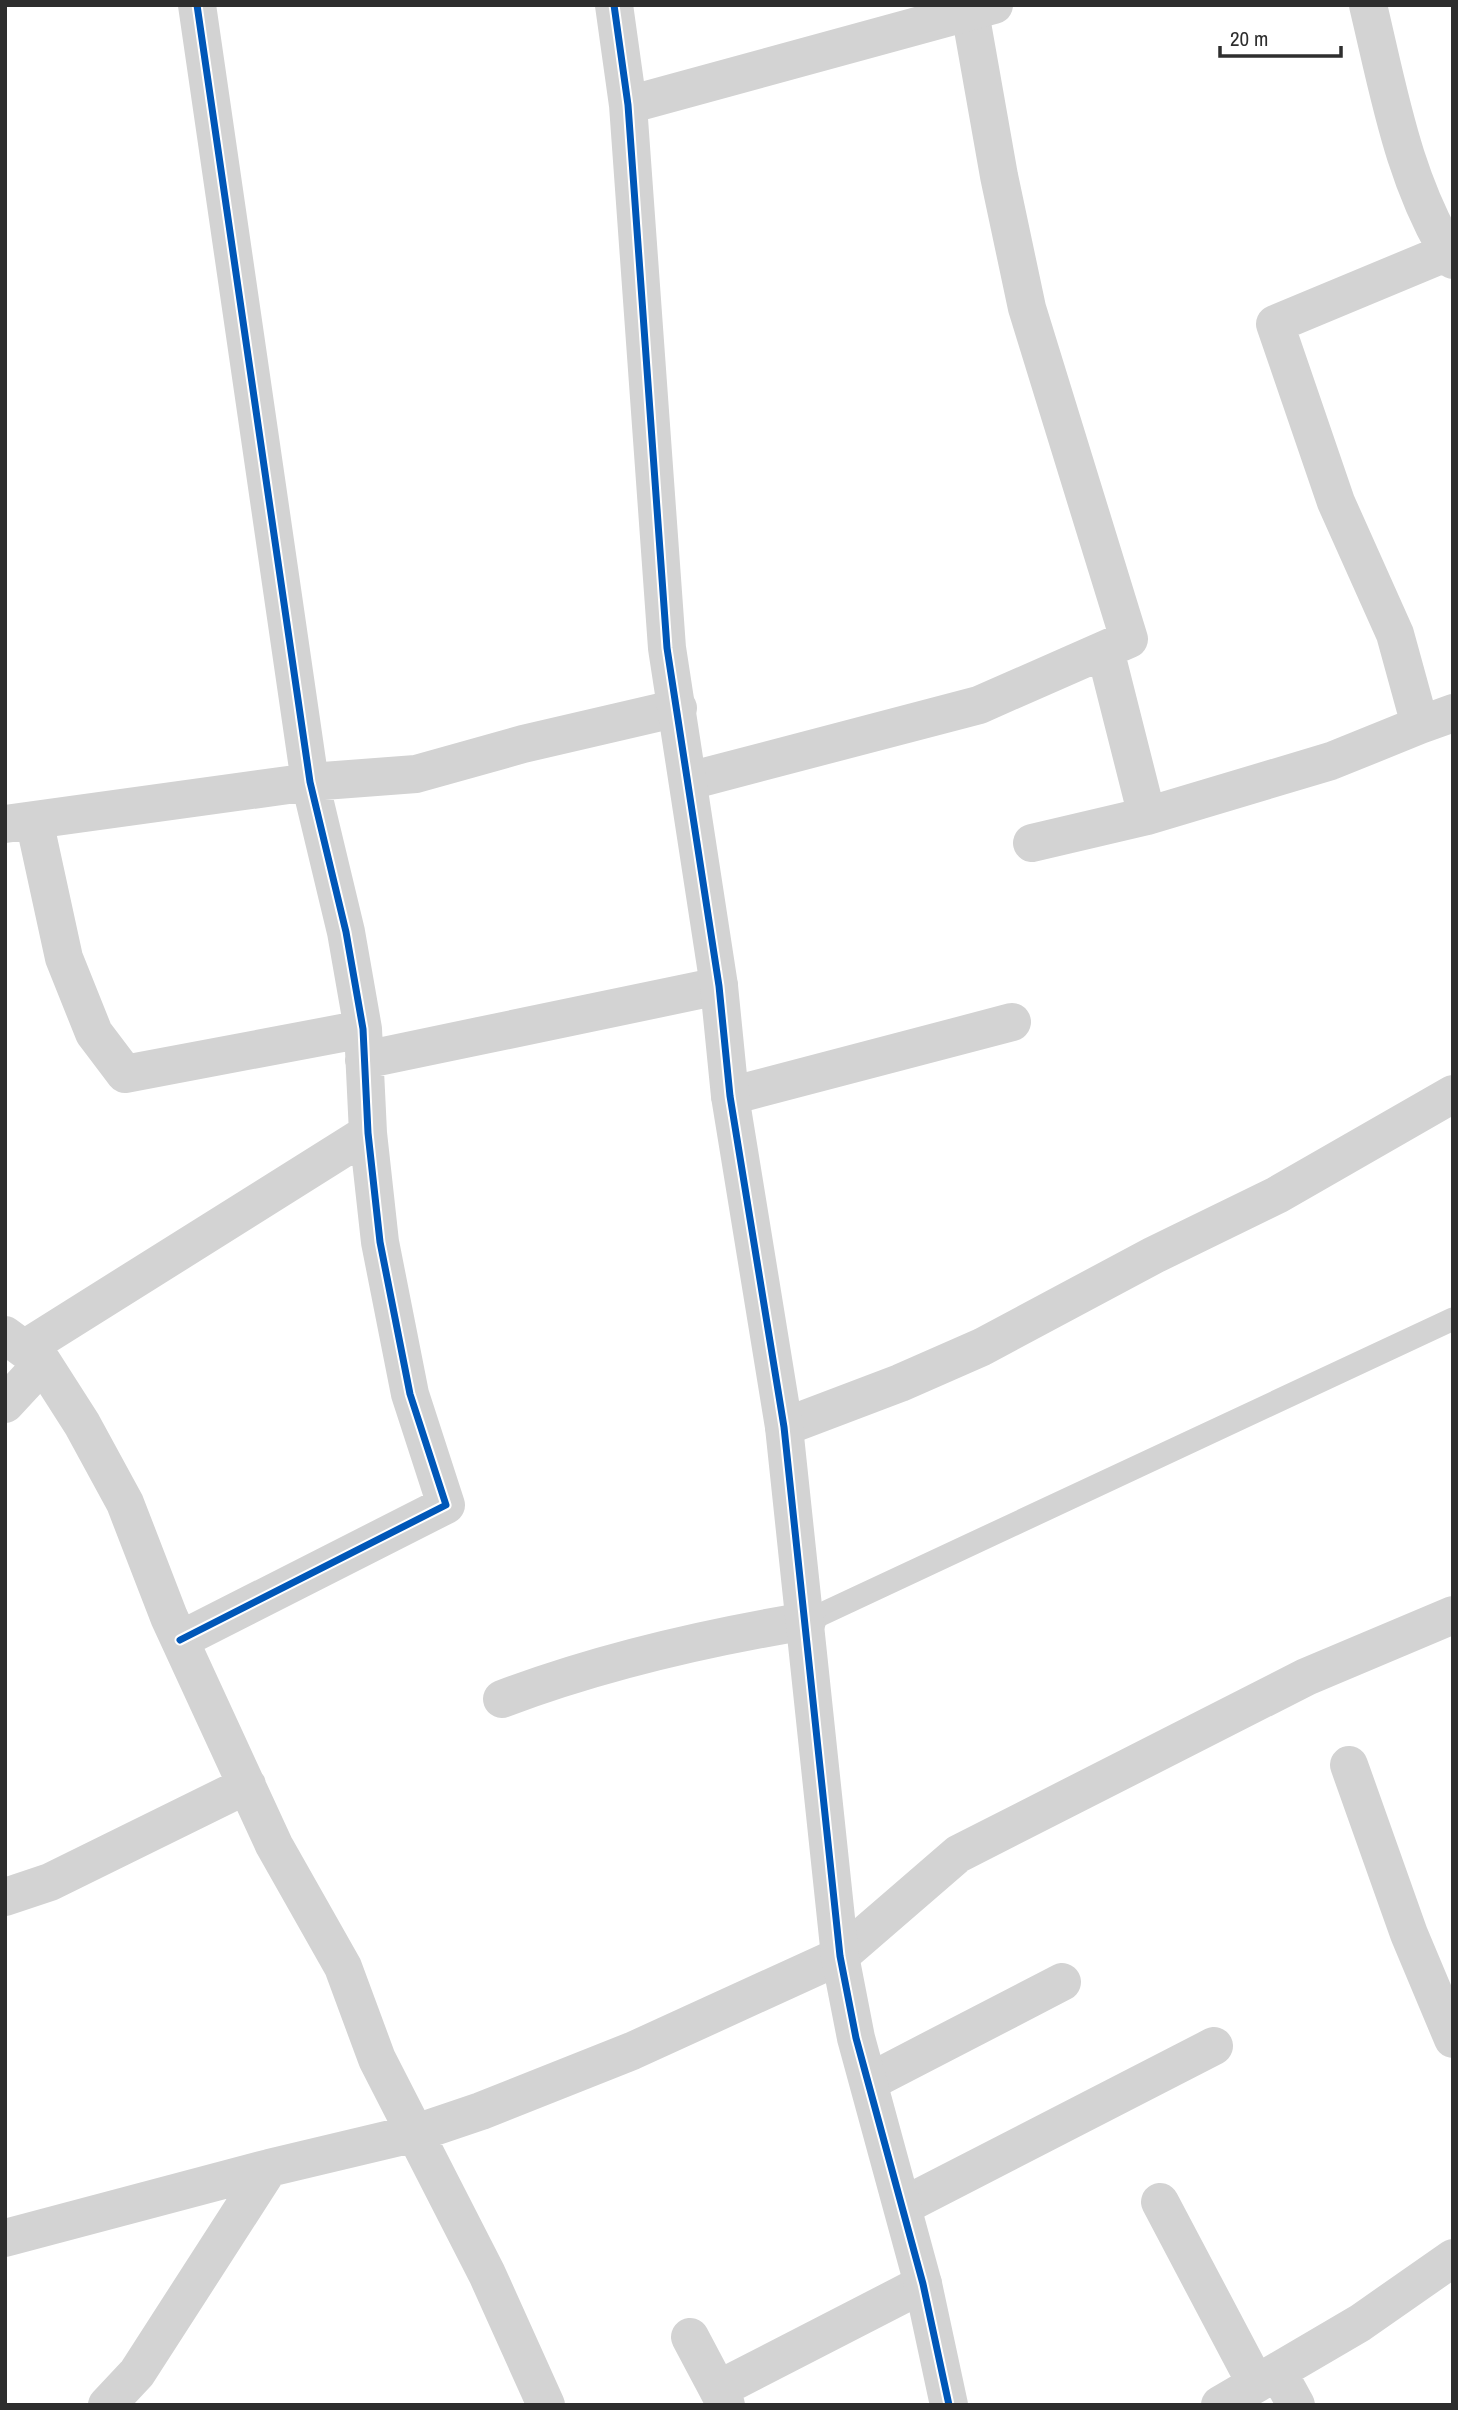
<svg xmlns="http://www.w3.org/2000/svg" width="1458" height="2410" viewBox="0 0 1458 2410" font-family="'Archivo Narrow',sans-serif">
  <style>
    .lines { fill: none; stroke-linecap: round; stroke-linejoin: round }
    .service { stroke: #d3d3d3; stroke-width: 23 }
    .minor { stroke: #d3d3d3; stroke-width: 38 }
    .tertiary { stroke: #d3d3d3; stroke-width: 38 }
    .cycleway-casing { stroke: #fff; stroke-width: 11 }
    .cycleway { stroke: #0057b8; stroke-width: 7 }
  </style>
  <rect width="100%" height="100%" fill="#fff"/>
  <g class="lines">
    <path class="service" d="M807,1621L1453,1319"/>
    <path class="minor" d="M1368,5C1389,93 1404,183 1453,260
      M1448,252L1275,324L1336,502L1395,634L1420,725L1453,713
      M1105,650L1147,816
      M689,781L979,705L1129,639L1027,308L999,176L970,12
      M34,820L64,958L94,1033L125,1074L363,1029
      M5,824L310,782L416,774L523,744L678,708
      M1032,843L1147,816L1331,761L1420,725
      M364,1060L719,986
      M730,1096L1012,1022
      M5,1335L43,1363L82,1424L125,1503L169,1617L274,1845L343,1967L377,2059L487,2274L546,2405
      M24,1349L368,1133
      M5,1404L43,1363
      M784,1427L900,1383L982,1347L1154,1255L1277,1195L1453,1094
      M180,1640L446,1505L410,1394L380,1242L368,1133L363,1029L346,932L310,782L197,5
      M502,1699C600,1662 704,1638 807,1621
      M1349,1765L1409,1934L1453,2039
      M5,1897L50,1882L247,1785
      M869,2082L1062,1982
      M1160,2202L1256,2384
      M903,2206L1214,2046
      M5,2238L269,2168L416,2133L481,2111L632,2051L840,1956L958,1854L1306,1677L1453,1615
      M690,2337L726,2405
      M1278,2372L1296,2405
      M719,2389L923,2284
      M107,2405L137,2373L269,2168
      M1220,2405L1360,2323L1453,2258"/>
    <path class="tertiary" d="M614,5L628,105L667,648L719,986L730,1096L784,1427L840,1956L856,2038L923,2284L949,2405
      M628,105L994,5"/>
    <g class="cycleway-casing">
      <path id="cycleway" d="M614,5L628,105L667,648L719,986L730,1096L784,1427L840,1956L856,2038L923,2284L949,2405
        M180,1640L446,1505L410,1394L380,1242L368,1133L363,1029L346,932L310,782L197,5"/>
    </g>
    <use href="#cycleway" class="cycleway"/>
  </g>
  <rect width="1458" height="2410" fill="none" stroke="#2e2e2e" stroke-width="14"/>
  <path d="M1220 46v10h121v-10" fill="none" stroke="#2e2e2e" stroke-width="3.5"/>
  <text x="1230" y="46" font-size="21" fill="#2e2e2e" stroke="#ffffff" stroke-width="5" paint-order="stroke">20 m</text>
</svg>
